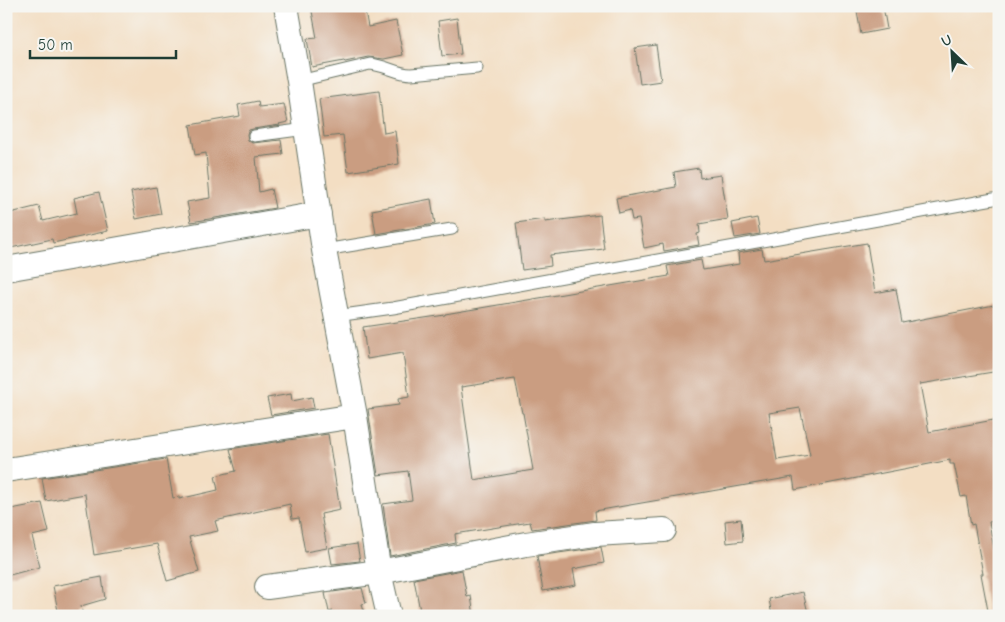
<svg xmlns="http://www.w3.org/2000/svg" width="1005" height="622" viewBox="0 0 1005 622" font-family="'Comic Neue',sans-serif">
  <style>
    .building { fill: #ca9d81; fill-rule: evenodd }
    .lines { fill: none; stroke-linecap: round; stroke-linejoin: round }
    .service-casing { stroke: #697566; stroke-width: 13 }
    .minor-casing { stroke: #697566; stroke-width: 26 }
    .service { stroke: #fff; stroke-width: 11 }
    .minor { stroke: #fff; stroke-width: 24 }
  </style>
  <rect width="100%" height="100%" fill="#f6f6f2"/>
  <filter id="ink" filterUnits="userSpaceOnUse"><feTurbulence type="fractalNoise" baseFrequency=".02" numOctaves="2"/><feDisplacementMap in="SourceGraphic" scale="10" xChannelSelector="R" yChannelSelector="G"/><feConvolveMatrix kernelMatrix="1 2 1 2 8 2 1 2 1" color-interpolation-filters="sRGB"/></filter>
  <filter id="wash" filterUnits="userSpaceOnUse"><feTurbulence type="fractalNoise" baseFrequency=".0096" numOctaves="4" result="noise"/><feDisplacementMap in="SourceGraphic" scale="20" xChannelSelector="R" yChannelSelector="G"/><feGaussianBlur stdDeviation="1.12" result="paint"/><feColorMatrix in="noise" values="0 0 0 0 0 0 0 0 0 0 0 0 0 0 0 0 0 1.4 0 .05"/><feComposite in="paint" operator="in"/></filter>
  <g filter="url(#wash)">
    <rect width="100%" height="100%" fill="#f3dec3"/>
    <g id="blocks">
      <path class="building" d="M311,6H364L368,27L396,21L403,55L384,59L368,57L345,62L344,61L312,67L307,39L317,38Z
        M856,6H883L887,29L861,34Z
        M457,18L461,54L442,56L438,21Z
        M656,45L661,81L640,84L635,48Z
        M379,91L384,133L395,131L399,164L348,172L343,135L324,137L319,99Z
        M258,101L259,107L284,104L288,122L279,124L280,125L253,129L249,130L247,134L248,140L252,143L281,140L283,154L256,157L259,192L271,189L275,208L191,222L187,202L210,198L206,153L195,155L190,125L240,116L238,105Z
        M699,168L700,178L721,175L728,219L699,224L700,233L697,234L699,245L664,251L663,244L644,248L639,219L632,220L630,210L619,213L616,198L676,187L674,172Z
        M156,187L161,214L136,219L131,192Z
        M99,192L108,231L53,243L52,239L6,249V214L39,206L43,221L77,213L74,198Z
        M431,199L435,224L376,234L372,210Z
        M600,215L604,249L550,255L551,266L522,270L516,223L545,219V222Z
        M757,218L760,234L735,238L732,223Z
        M867,243L875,293L896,289L902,323L999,304V371L920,384L929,432L999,419V520L989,522L999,576V616H989L981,574H983L974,524L971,525L966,496L961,497L954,464H950V460L795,490L793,477L595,511L596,520L532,529L530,522L455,534L456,543L390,556L383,504L412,500L408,471L378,475L368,409L399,405L398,399L409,397L403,353L367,359L363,327L445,315V314L669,276L667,266L701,260L703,270L739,264L738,253L762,249L764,260ZM515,379L522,413H523L533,470L474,480L461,387ZM800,408L810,455L777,460L769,413Z
        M291,394L292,401L312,397L314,408L271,415L267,398Z
        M328,434L340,510L321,514L327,548L305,552L299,518L292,519L290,504L215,521L218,531L189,537L199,572L167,581L157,544L94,555L85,494L46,501L42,478L166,459L173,498L179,497V499L218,490L215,476L236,471L230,449Z
        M42,503L49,532L32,536L40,567L6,576V533L11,532L6,510Z
        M741,519L743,541L727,543L725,521Z
        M357,544L360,561L332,564L329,548Z
        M601,547L604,563L573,569L576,585L543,591L537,556Z
        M462,570L467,597L471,596L474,616H421L414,579Z
        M102,577L105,599L81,606L83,616H59L53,586Z
        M362,588L366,603L362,604L365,616H334L333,611L329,612L325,593Z
        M803,592L808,613L794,616H772L769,599Z"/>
    </g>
  </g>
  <g filter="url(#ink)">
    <use href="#blocks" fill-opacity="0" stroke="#697566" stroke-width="1"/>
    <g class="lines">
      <g class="service-casing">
        <path id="service" d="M299,81L370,64C385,65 397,74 411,74L477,68
          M254,136L306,129
          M324,250L452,229
          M336,316L393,308L999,198"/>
      </g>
      <g class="minor-casing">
        <path id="minor" d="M286,6L299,81L324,250L355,416L379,572L389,616
          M6,269L319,214
          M6,470L355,416
          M267,587L379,572L526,544L595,534L664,530"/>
      </g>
      <use href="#service" class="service"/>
      <use href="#minor" class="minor"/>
    </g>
  </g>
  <rect width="1005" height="622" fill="none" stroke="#f6f6f2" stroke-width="25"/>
  <g transform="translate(952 52) rotate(335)" stroke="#f6f6f2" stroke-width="4" paint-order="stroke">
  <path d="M0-4L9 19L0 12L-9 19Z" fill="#1f3d34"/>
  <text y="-8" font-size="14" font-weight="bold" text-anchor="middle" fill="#1f3d34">U</text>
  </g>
  <path d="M30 50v8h146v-8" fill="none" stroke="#1f3d34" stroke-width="2.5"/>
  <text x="38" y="50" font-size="15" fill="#1f3d34" stroke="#f6f6f2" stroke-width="4" paint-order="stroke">50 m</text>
</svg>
